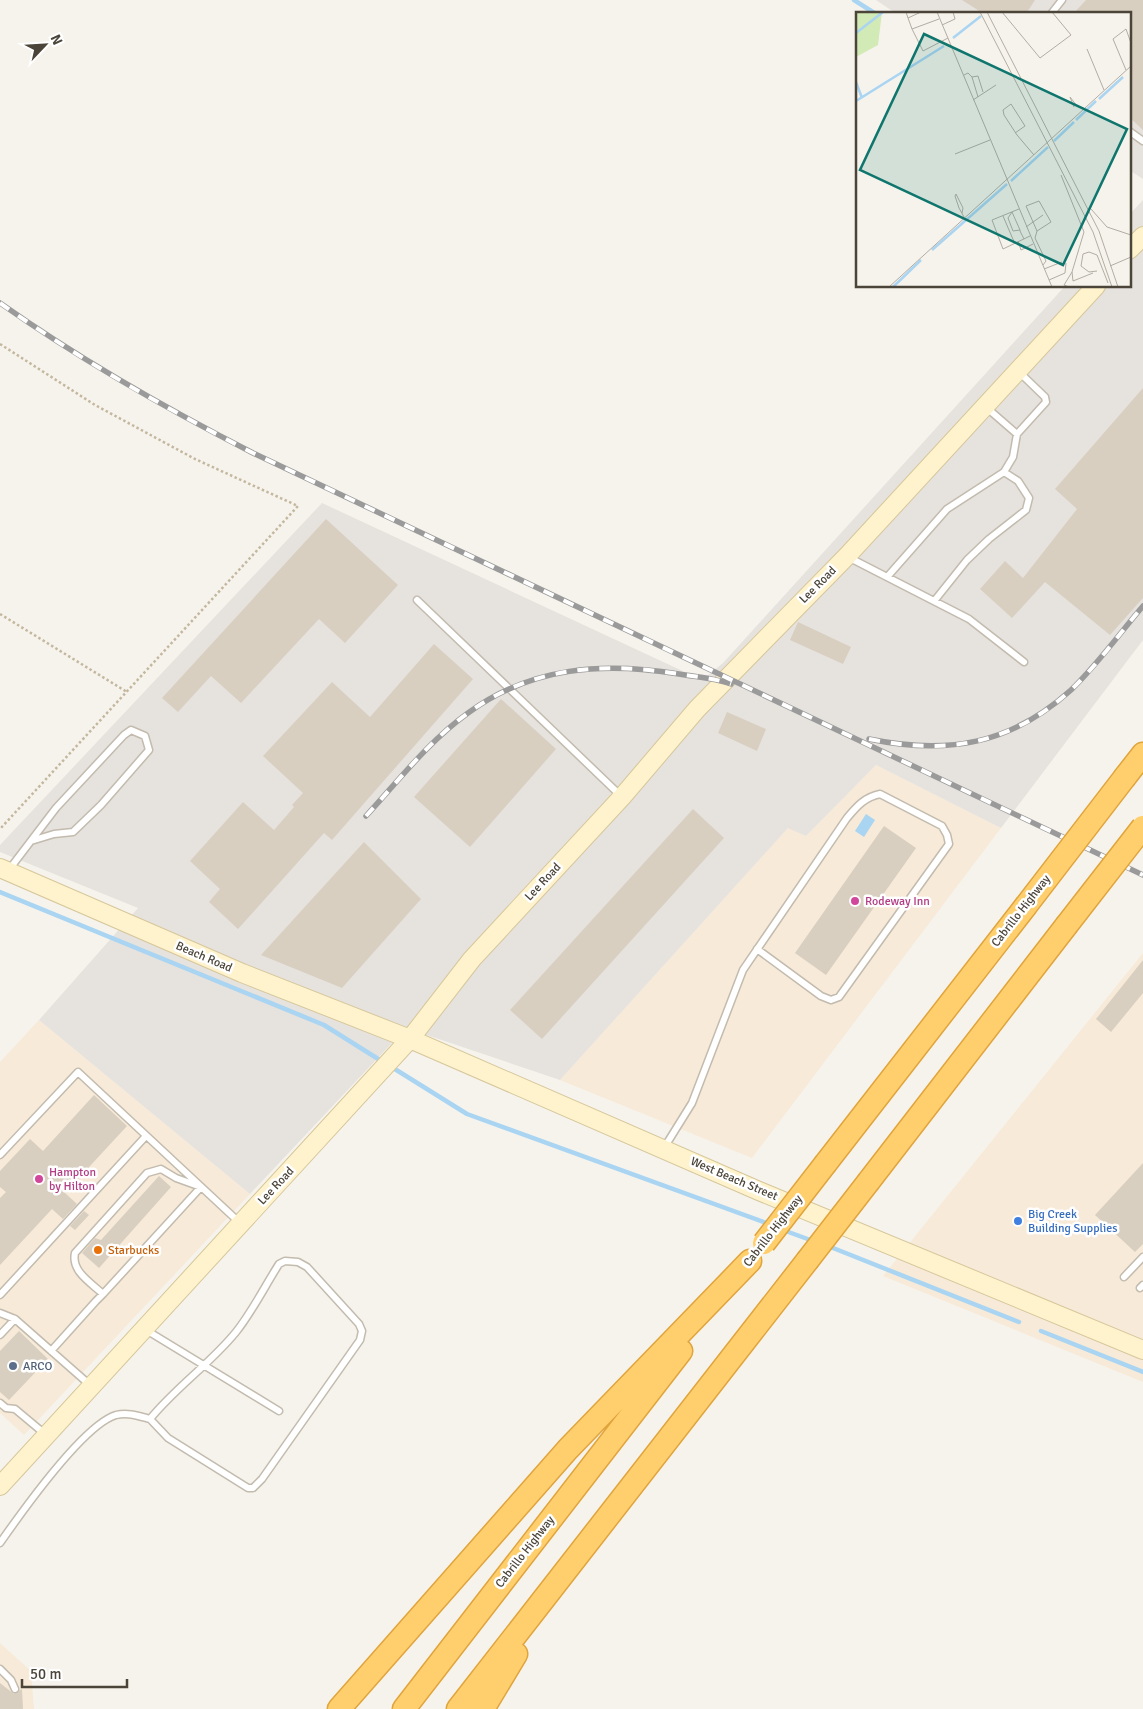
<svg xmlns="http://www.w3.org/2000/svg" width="1143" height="1709" viewBox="0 0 1143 1709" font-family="Signika,sans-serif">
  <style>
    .commercial { fill: #f7ead8 }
    .industrial { fill: #e6e2dd }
    .water { fill: #a9d4f2 }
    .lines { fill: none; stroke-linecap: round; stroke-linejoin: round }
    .stream { stroke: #a9d4f2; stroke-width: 4.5 }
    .building { fill: #d8cfc1 }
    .lane-casing { stroke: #c2bbae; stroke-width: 9 }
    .secondary-casing { stroke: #d6c79b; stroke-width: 20 }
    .highway-casing { stroke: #e0a43c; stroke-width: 25 }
    .path { stroke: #c4b79f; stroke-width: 2.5; stroke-dasharray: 2.5 2.5; stroke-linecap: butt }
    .lane { stroke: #fff; stroke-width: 6 }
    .secondary { stroke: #fff3cd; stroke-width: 18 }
    .highway { stroke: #ffcf6e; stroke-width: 22 }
    .rail-casing { stroke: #9a9a9a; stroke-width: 5.5 }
    .rail { stroke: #fff; stroke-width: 4; stroke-dasharray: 11; stroke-linecap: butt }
    .highway-bridge-casing { stroke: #e0a43c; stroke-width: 25; stroke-linecap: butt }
    .highway-bridge { stroke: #ffcf6e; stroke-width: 22 }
    .hotel-dot { fill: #d1479c; stroke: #fff; stroke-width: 2 }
    .shop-dot { fill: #3f7fe0; stroke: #fff; stroke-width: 2 }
    .food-dot { fill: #e8710a; stroke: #fff; stroke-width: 2 }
    .service-dot { fill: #5c6f8a; stroke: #fff; stroke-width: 2 }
    .labels { text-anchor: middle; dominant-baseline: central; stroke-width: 5; stroke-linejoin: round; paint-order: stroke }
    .street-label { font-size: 12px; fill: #4b4439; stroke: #fff }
    .hotel-label { font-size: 12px; fill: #b23c85; stroke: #fff; text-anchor: start }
    .shop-label { font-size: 12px; fill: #366cbe; stroke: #fff; text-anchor: start }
    .food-label { font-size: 12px; fill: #c56008; stroke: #fff; text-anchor: start }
    .service-label { font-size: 12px; fill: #4e5e75; stroke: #fff; text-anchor: start }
    .inset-river { fill: none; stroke: #a9d4f2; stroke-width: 2.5 }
    .inset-road { fill: none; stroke: #b2ada4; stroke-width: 1 }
    .view { fill: #0f766e; fill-opacity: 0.15; stroke: #0f766e; stroke-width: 2.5 }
    .inset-edge { fill: none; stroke: #4b4439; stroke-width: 2.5 }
  </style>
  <rect width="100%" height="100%" fill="#f6f3ec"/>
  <path class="commercial" d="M876,765L1001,828L752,1158L560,1080L789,827L806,836Z
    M1143,953V1382L883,1276Z
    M39,1020L250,1194L24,1435L0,1413V1062Z
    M0,1643L31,1671L34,1709H0Z"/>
  <path class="industrial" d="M876,0H1143V179L1129,170V14H897Z
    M1143,200V640L1001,828L876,765L806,836L788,828L560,1080L406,1028L250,1194L39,1020L138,908L0,852V845L322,503L702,680L723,663L1065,286H1129V215Z"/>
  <path class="water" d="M866,814L875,820L864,837L855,831Z"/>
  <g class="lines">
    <path class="stream" d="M854,0L876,14
      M0,892L324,1025L383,1062
      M390,1066L467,1114L769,1224
      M783,1230L813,1241
      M828,1246L1019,1322
      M1041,1331L1143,1372"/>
  </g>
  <path class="building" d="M962,0H1035L1026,14H984Z
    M1086,0H1143V130L1129,117V14H1073Z
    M1143,388V598L1110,635L1045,582L1012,618L980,589L1005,561L1023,578L1077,509L1055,489Z
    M326,519L398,585L345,643L319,619L241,703L211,676L178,712L162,698Z
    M798,622L851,647L843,664L790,640Z
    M434,644L473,679L332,840L324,833L238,929L209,902L220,889L190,861L243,802L274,830L294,807L292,805L303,793L263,756L332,682L370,717Z
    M501,699L556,749L470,847L414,797Z
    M727,712L766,729L757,751L718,733Z
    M693,809L724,838L542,1039L510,1010Z
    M884,826L916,848L826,975L795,953Z
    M364,842L421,899L342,988L261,955Z
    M1143,960V993L1111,1032L1096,1019Z
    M94,1095L127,1126L65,1193L77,1204L63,1219L52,1209L0,1265V1198L6,1192L0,1187V1171L30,1139L43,1151Z
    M1143,1163V1244L1135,1252L1095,1215Z
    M159,1176L171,1187L99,1268L82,1253L95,1238L101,1240Z
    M84,1211L89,1215L75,1230L70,1226Z
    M19,1331L48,1359L9,1400L0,1392V1351Z
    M0,1683L14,1694L22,1689L23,1709H0Z"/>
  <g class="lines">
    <g class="lane-casing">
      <path id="lane" d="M1051,14L1062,0
        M1129,131L1143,141
        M1017,434L1046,402L1045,397L1018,371
        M848,557L969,619L1024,662
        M888,576L947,509L1004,472L1013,457L1017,434L987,408
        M417,600L621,796
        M935,600L967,560L989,539L1026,510L1029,498L1018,481L1004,472
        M8,871L56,808L124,735L131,730L145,736L149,750L101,805L73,832L54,834L31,841
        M664,1148L692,1103L743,970L847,818C857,806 865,797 880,794L942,826L947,835L949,844L839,997L831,1000L821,996L757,949
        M0,1155L78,1072L240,1223
        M285,1261L298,1262L307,1267L359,1324L362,1331L360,1340L262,1479L253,1488H248L168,1438L150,1419C176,1387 210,1364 236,1332C252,1312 265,1286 279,1264Z
        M1124,1277L1143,1257
        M1140,1288L1143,1285
        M0,1295L146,1136
        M0,1313L15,1319L90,1385
        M146,1330L279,1411
        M0,1335L15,1319
        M51,1351L96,1301L103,1294L201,1187L176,1178L161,1169L147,1173L75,1253C71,1271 90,1282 103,1294
        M0,1403L6,1408L15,1409L45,1434
        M0,1543C21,1513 83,1425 116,1415C128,1412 139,1416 150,1419
        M0,1669L11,1680L15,1689"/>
    </g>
    <g class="secondary-casing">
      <path id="secondary" d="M1129,250L1143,236
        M0,868L242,973L410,1039L759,1191L1143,1350
        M0,1486L410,1039L472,959L622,797L697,709L847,556L1096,286"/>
    </g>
    <g class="highway-casing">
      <path id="highway" d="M1125,777L1143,754
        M826,1163L1025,907
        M869,1181L1066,926
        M339,1709L568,1449L750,1261
        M404,1709L681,1351
        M458,1709L807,1261
        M483,1709L516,1654"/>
    </g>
    <path class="path" d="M0,344L95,405L195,459L298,506L0,829
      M0,614L127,692"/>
    <use href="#lane" class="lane"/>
    <use href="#secondary" class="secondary"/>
    <use href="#highway" class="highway"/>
    <g class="rail-casing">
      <path id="rail" d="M0,303C81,360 165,408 253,453L1143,875
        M869,739C947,755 1010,745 1071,690C1097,665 1120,633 1143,606
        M366,816C399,780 429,741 468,713C532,666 604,662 679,674C696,677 714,678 731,684"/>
    </g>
    <use href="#rail" class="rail"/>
    <g class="highway-bridge-casing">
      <path id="highway-bridge" d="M1025,907L1125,777
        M1066,926L1143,827
        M764,1243L826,1163
        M807,1261L869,1181"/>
    </g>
    <use href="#highway-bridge" class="highway-bridge"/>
  </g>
  <g class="hotel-dot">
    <circle cx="855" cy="901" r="5"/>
    <circle cx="39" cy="1179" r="5"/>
  </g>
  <circle class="shop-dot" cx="1018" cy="1221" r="5"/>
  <circle class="food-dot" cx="98" cy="1250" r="5"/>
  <circle class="service-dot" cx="13" cy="1366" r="5"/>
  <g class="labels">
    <g class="street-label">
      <text transform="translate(818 585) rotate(-45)">Lee Road</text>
      <text transform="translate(543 882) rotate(-47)">Lee Road</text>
      <text transform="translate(1021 911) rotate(-52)">Cabrillo Highway</text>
      <text transform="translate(204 957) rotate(23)">Beach Road</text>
      <text transform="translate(734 1179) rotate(23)">West Beach Street</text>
      <text transform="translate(276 1186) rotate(-47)">Lee Road</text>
      <text transform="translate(773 1231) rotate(-52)">Cabrillo Highway</text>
      <text transform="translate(525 1552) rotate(-52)">Cabrillo Highway</text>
    </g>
    <g class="hotel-label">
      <text x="865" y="901">Rodeway Inn</text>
      <text x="49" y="1172">Hampton<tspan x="49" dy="14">by Hilton</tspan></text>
    </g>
    <g class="shop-label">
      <text x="1028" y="1214">Big Creek<tspan x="1028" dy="14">Building Supplies</tspan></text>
    </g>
    <g class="food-label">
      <text x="108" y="1250">Starbucks</text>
    </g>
    <g class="service-label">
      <text x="23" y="1366">ARCO</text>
    </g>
  </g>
  <g transform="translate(856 12)">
    <rect width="275" height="275" fill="#f6f3ec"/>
    <path d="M0,0H26L22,33L0,45Z" fill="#d2eab5"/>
    <path class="inset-river" d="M0,21L27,0M97,26L125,4M0,70L6,86M243,87L267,65M0,89L88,34M220,108L240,89M198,129L218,110M155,169L192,135M76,238L151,172M37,275L65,248"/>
    <path class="inset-road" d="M50,0L52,6L65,0M81,0L151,167M124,0L237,220L256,275M131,0L243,219L262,275M146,0L184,46L215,23L196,0M52,6L56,17L83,7M86,13L99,7L97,0M56,17L67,39L92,26M231,37L248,78M270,58L257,27L270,17L275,31M108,63L112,61L116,65L122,85M116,65L122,64L127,80M117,88L140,73M218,95L214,85L221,94M159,121L169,114L155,92L147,98L148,103L161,123L178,143M99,142L134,128M205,163L228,220L216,260L208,273L213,275M151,167L196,275M183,189L195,210L181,219L170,194ZM163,197L136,208L147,237L174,224M235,197L251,215L275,223M106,201L107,196L100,182L99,184L103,196L108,205M147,204L159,232M170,215L187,203M164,218L157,219L152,206L156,200L164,218V219L168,227M181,219L179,226L190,249L187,253M162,229L165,238L177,232M254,254L275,245M188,257L206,250M241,259L233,260L225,254L227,242L233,240L241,243L252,271M216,260L217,269L237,261M193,268L209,261L210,251M33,275L275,54"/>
    <path class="view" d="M68,22L271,117L207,253L4,158Z"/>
    <rect width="275" height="275" class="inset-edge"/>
  </g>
  <g transform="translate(45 45) rotate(65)" stroke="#ffffff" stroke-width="4" paint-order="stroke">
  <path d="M0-4L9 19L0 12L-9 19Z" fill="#4b4439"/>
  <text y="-8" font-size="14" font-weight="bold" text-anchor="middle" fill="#4b4439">N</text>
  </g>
  <path d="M22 1679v8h105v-8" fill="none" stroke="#4b4439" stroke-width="2.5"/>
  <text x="30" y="1679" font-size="15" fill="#4b4439" stroke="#ffffff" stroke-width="4" paint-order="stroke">50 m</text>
</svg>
